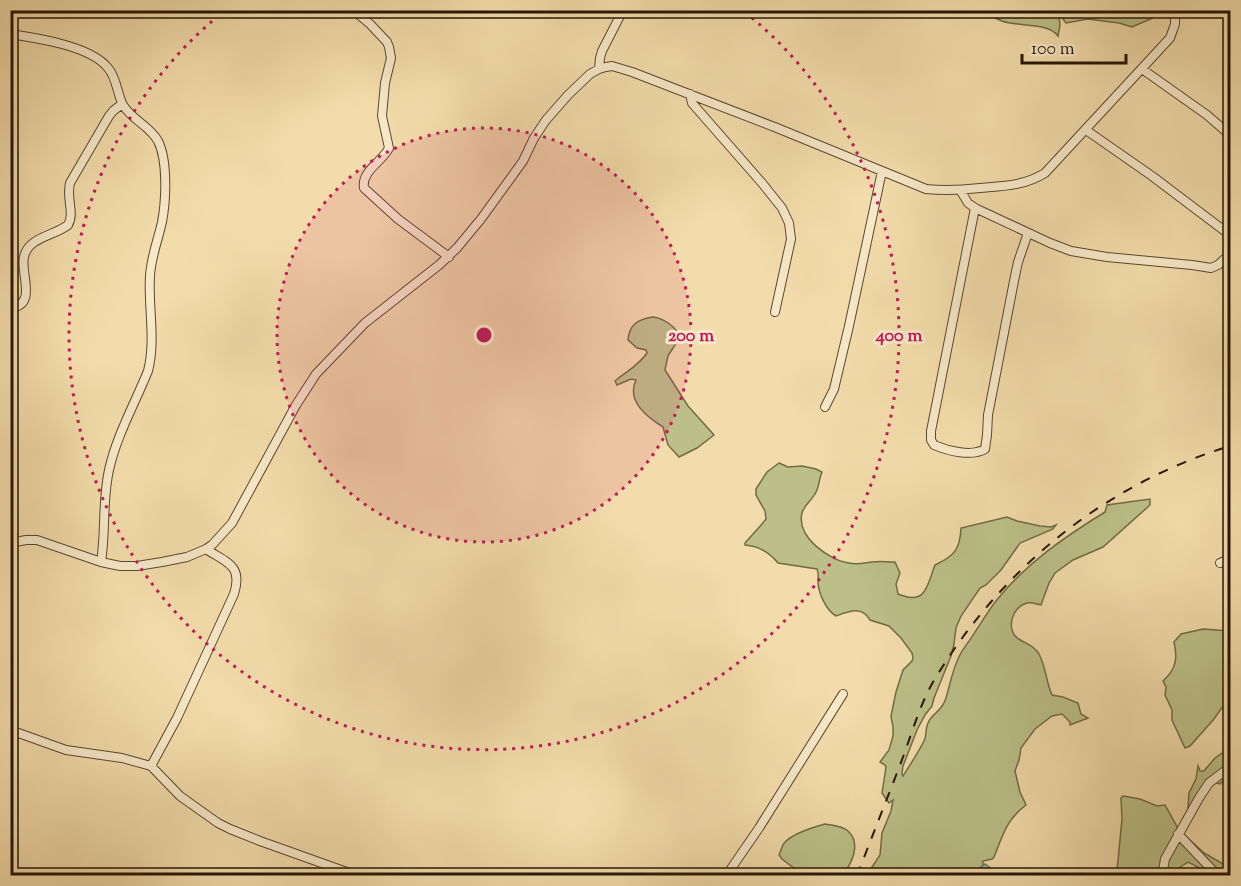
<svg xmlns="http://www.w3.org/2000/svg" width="1241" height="886" viewBox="0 0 1241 886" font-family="'Sorts Mill Goudy',serif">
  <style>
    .green { fill: #bcc088; stroke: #716b46; stroke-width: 1.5 }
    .water { fill: #9bbca8; stroke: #6c7a67; stroke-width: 1.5 }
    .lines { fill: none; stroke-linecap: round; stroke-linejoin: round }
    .minor-casing { stroke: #59482e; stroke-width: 10 }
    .minor { stroke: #f7e8c8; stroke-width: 8 }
    .rail { stroke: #261605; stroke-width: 2; stroke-dasharray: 10 10; stroke-linecap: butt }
    .ring { fill: none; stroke: #c2185b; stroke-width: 3; stroke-dasharray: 3 6 }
    .centre { fill: #c2185b; stroke: #f7e8c8; stroke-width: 3 }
    .ring-label { font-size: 18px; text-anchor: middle; font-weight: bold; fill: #c2185b; stroke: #f7e8c8; stroke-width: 6; stroke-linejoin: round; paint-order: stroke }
  </style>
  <rect width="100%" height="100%" fill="#f3dcab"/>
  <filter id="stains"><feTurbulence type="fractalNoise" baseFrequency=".00333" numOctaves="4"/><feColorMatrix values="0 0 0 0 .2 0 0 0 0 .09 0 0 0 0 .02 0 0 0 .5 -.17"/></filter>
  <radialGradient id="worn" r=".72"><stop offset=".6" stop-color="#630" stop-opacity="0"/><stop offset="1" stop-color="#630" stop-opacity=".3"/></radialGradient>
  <path class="green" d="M980,11H1183L1177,20L1166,16L1155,17L1132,27L1119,23L1088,19L1066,23L1061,16L1059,17L1060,25L1058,36C1048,22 1018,27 1002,21C995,18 987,14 980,11Z
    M653,317C662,318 679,327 678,338C677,344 671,350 668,356C667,360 666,365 665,370L688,406L714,435L697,448L679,457L668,445L663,427C647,417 626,401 636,380L631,379L617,385L615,381C627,371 638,366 647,353L646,350L637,348L628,340C629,324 639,319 653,317Z
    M779,463L788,467L802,466L816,469L822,472C819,479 819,488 815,494C811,501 804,505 802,513C796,537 829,560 849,563C857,565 864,563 872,562C880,561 887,562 895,562L900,573L896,584L898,594C927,606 927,585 935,565C954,556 960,550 961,528L1007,517L1017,521L1040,526L1051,527L1056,525L1053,529L1020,543L1001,570L986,585L980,588L961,616L956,628L954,644L951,656L934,698L932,706L925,715L917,730L903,766L902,774L903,776C910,765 918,753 924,741C927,736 925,729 928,723C932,713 942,712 946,698C950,685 952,672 958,659C962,649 970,641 975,632C982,622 988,611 996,601C1025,564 1066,536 1105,512L1107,505L1150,499V505L1103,547L1073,560L1055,573L1049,583L1041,605C1036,604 1031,602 1027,603C1016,606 1009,619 1012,630C1015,643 1032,641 1039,654C1046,667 1046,682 1052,695L1063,697L1078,703L1081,714L1088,718L1070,725V722L1062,714L1052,716L1035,729L1021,748L1019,760L1015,771L1020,792L1026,805C1006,820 1003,835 994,857L992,859L983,861L982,875H869L870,870L880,855L882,833L891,811L893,800L889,803L882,793L886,767L885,765L880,762L889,750L893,736V727L891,716L896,692L903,670L912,661L913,658L912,653L901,638L889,626L870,620C862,606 850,611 836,616C826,610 819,594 818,583C818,577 819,574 817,569L778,563C769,552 759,546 745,545V543L762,524L766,519L765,511L756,495V489L767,472Z
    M1203,629L1230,631V700L1221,709L1214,719L1190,746L1185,748L1172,720V710L1165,695L1166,687L1163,681C1176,669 1178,659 1174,642L1181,634Z
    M1230,748V774L1220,784L1213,782L1194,803L1188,808L1189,793L1196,779L1198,766L1200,771H1204L1215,758Z
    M1123,796L1140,799L1157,806L1165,805L1179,830L1204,853L1230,868V875H1206L1200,868L1188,862L1173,872L1171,875L1118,876L1117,871L1122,819L1121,798Z
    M825,824C833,825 843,826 848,831C862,844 851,864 843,875H803L782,859L779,855C781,851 782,845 785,842C794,833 814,827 825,824Z"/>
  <path class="water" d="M985,864L1000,875H975L977,870Z"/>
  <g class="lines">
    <g class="minor-casing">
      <path id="minor" d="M353,10L370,24L387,42L389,47L391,58L385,83L382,116L389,148C383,161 361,171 364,188L398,219L449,257
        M10,34C37,38 91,46 108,68C117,78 117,94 123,105C132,120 150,126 158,141C168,161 166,201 162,222C158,240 151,257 150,276C148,307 156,340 148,371C135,403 116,437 109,470C102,501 106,531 101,562
        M599,69L600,58L602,51L623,10
        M1142,69L1207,115L1230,135
        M690,94L692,103L762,183L782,208L789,223L791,239L775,312
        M1086,130L1152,176L1230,235
        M960,190L968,203L975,208L1050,243L1071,251L1107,257L1192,265L1211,268L1218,265L1230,254
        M975,208L931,431V440L934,445C948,451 972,457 985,449L987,435L988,415L1014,281L1018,262L1028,233
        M10,308C38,306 20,273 24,257C28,237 54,236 68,225C75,213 66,198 70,183L109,116L113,111L122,104
        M825,407L834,389L849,326L882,171
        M10,543L26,540H37L101,562L120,566H137L162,562L187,557L206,549L212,545L232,523L296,405L316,374L365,323L439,265L457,248L481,219L523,161L534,138L546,120L568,95L590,74L599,69L606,67L612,66L632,72L777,128L926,189C945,191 962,190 980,188C1003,186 1024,186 1045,173L1170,38L1175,24V10
        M1220,563L1230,559
        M10,730L66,750L122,758L151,766L180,796L218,823L230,829L260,841L358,876
        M151,766L177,718L234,594C243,565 227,563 206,549
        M1178,834L1218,876
        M726,876L759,828L843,694
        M1162,876L1165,859L1199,798L1209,783L1230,767"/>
    </g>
    <use href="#minor" class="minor"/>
    <path class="rail" d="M857,876C872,836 888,797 903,757C913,730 921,701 936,677C1004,566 1106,484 1230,446"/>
  </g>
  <circle cx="484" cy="335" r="207" fill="#c2185b" fill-opacity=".12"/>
  <g class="ring">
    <circle cx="484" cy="335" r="207"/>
    <path d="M745 12A415 415 0 1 1 223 12"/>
  </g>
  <circle cx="484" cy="335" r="9" class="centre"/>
  <g class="ring-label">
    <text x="691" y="341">200 m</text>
    <text x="899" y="341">400 m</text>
  </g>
  <rect width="1241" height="886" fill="none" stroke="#f3dcab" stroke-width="36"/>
  <rect x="12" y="12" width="1217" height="862" fill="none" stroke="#261605" stroke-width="3"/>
  <rect x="18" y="18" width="1205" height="850" fill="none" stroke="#261605" stroke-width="1.5"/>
  <path d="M1022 54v9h104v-9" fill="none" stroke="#261605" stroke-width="3"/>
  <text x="1031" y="54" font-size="18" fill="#261605" stroke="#f7e8c8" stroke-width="4.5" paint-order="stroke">100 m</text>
  <rect width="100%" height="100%" filter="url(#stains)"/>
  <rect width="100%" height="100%" fill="url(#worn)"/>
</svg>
